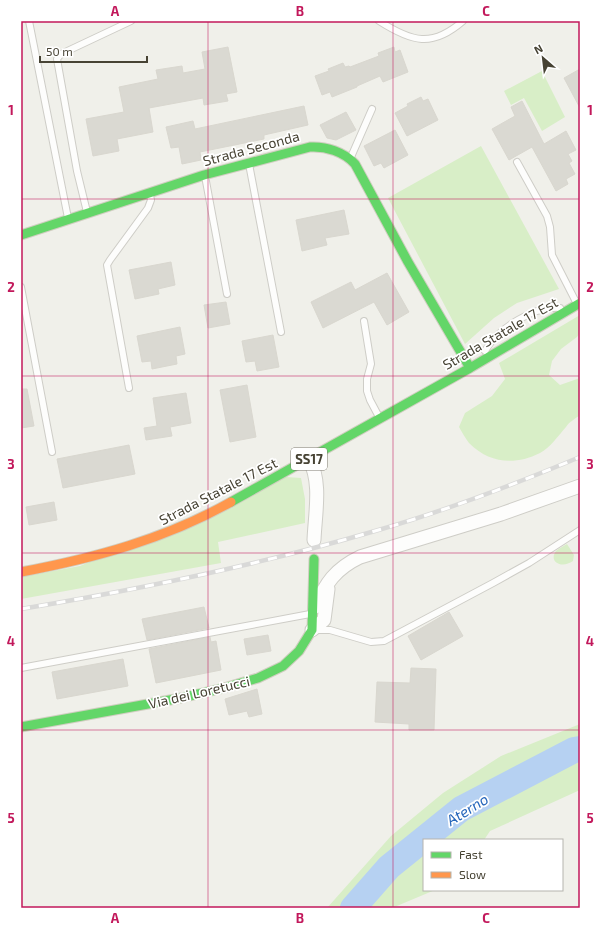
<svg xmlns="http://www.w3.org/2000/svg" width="601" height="929" viewBox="0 0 601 929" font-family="'Exo 2',sans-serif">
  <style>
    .green { fill: #d8eec7 }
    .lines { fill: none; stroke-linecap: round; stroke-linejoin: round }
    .river { stroke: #b6d1f2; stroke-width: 26 }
    .building { fill: #dad9d2; stroke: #d9d7cf }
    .lane-casing { stroke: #cecdc7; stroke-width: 8 }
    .street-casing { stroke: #cecdc7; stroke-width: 15 }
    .fast-casing { stroke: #d0cec0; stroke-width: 11 }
    .slow-casing { stroke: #d0cec0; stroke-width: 11 }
    .lane { stroke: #fdfdfc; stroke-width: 6 }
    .street { stroke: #fdfdfc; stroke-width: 13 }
    .fast { stroke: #63d668; stroke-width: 9 }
    .slow { stroke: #ff974d; stroke-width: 9 }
    .rail-casing { stroke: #d9d9d8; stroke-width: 4.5 }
    .rail { stroke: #fff; stroke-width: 3; stroke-dasharray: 9; stroke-linecap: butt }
    .grid { fill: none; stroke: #c2185b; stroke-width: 1; stroke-opacity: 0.55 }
    .labels { text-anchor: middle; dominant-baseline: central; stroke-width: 3.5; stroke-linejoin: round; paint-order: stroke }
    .shield { fill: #fff; stroke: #7e7b71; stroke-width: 1 }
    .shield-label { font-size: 13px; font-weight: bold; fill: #474334 }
    .street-label { font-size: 14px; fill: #474334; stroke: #fff }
    .water-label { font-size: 15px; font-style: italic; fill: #2666bb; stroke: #fff }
    .neatline { fill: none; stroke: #c2185b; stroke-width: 1.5 }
    .grid-label { font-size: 13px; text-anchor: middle; font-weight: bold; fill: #c2185b }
  </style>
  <rect width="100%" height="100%" fill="#f0f0ea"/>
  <path class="green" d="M542,71L565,117L542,131L524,98L511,105L504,91Z
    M481,146L559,289L517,303L494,318L465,344L388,198Z
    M580,315V333L577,337L561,349L552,361L549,375L560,385L580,378V415C575,419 569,422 566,427C558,436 550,448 540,453C514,466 489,463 469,443C465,438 462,432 459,427L465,413L492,396L505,379L499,363Z
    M286,477L301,478L305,499V523L218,542L221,563L21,599V577L80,566Z
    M567,544L574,555L573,561C562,569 548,562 556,551C559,548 564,546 567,544Z
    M580,724V790L490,831L484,840H424V890H435L392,908H327L391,836L443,793L501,756Z"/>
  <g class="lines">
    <path class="river" d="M353,908L389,867L461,809L574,750L580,749"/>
  </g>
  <path class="building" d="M228,47L237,92L226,94L228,101L204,105L203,98L149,108L153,132L117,139L119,151L93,156L86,119L124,112L119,87L158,79L156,70L182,66L183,73L205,69L202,52Z
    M394,47L395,52L400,50L408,72L383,82L380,76L357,86V87L332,97L330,92L322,95L315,76L329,71L328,69L343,63L345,67L349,66L350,67L379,56L378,53Z
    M580,69V108L564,78Z
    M421,97L423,101L428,99L438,120L407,136L395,113L408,106L407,104Z
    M522,101L544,144L566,131L576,150L568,154L572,161L569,163L575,174L566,179L568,184L556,191L532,147L509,160L492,129L515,116L511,107Z
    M304,106L308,125L264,135V139L200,152L201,160L182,164L179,147L171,148L166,127L193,121L195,129Z
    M346,112L356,130L336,140L327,138L320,125Z
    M395,130L408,155L384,168L381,163L374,166L364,146Z
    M344,210L349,234L325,238L327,245L302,251L296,220Z
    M171,262L175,285L158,289L159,294L135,299L129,270Z
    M387,273L409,312L387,325L374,302L323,328L311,302L351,282L355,290Z
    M226,302L230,324L208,328L204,305Z
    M180,327L185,354L176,356L177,364L152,369L151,361L142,362L137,336Z
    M273,335L279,367L257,371L255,361L246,362L242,341Z
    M247,385L256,437L230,442L220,390Z
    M21,389H27L34,426L21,428Z
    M186,393L191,423L170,427L172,436L146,440L144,428L157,426L153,398Z
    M129,445L135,474L63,488L57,459Z
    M54,502L57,520L29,525L26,507Z
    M204,607L209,628L147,640L142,619Z
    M449,612L463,636L421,660L408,636Z
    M268,635L271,651L247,655L244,639Z
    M210,637L211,642L216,641L221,670L156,683L149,649Z
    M123,659L128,686L57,699L52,672Z
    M411,668L436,669L434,730H409V724L375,722L377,682L410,683Z
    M257,689L262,714L249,717L247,711L229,715L225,699Z"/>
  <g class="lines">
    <g class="lane-casing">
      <path id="lane" d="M29,21L68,218
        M379,21C412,42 432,48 463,21
        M351,157L372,109
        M517,162L547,216L550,227L552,255L576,302
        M249,164L281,332
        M205,176L227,294
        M87,212L77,171L57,59L61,54L131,21
        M21,287L52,452
        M364,321L371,364L367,379V391L370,400L378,415
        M485,351C498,328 534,306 560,308
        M129,388L107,265L110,260L148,208L151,200L150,195
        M315,630H330L371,642L384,641L493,583L529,563L580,530
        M21,668L310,614"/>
    </g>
    <g class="street-casing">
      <path id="street" d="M309,459C322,482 315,514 314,540
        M315,607C326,583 335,569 360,557L501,514L580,486
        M312,630L324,620L328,589"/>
    </g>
    <g class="fast-casing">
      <path id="fast" d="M21,235L204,175L310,147C326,146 344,152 355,164L408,262L470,368
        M231,502L470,368L580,303
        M21,727L181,698L224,688L258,678L283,666L299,651L312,630L314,559"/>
    </g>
    <g class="slow-casing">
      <path id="slow" d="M21,572C95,558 165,539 231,502"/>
    </g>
    <use href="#lane" class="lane"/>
    <use href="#street" class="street"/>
    <use href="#fast" class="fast"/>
    <use href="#slow" class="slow"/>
    <g class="rail-casing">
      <path id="rail" d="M21,609C141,589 259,565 375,531C445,511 513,485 580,457"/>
    </g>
    <use href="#rail" class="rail"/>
  </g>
  <path class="grid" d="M208,21V908M393,21V908M21,199H580M21,376H580M21,553H580M21,730H580"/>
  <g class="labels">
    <rect class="shield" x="291" y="448" width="36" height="22" rx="3"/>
    <g class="shield-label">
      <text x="309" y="459">SS17</text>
    </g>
    <g class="street-label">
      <text transform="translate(251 148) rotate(-15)">Strada Seconda</text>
      <text transform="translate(500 333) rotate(-30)">Strada Statale 17 Est</text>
      <text transform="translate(218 491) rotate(-27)">Strada Statale 17 Est</text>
      <text transform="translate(199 692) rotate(-13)">Via dei Loretucci</text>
    </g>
    <g class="water-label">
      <text transform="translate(467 809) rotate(-32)">Aterno</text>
    </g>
  </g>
  <rect width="601" height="929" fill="none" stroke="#ffffff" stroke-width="44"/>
  <rect x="423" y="839" width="140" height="52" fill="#ffffff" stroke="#b5b4ae"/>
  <rect x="431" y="852" width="20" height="6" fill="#63d668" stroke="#b5b4ae"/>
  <text x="459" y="859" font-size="12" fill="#474334">Fast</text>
  <rect x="431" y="872" width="20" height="6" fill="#ff974d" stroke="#b5b4ae"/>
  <text x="459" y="879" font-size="12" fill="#474334">Slow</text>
  <g transform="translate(543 58) rotate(332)" stroke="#ffffff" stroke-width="3" paint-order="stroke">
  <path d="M0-3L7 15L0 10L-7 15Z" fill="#474334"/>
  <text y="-6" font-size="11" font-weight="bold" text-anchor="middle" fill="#474334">N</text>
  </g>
  <path d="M40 56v6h107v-6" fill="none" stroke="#474334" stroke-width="2"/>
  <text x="46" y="56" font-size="12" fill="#474334" stroke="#ffffff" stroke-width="3" paint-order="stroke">50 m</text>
  <rect x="22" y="22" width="557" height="885" class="neatline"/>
  <g class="grid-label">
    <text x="115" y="16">A</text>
    <text x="300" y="16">B</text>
    <text x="486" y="16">C</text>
    <text x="11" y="115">1</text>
    <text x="590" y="115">1</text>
    <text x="11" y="292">2</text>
    <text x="590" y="292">2</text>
    <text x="11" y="469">3</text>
    <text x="590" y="469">3</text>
    <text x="11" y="646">4</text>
    <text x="590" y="646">4</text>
    <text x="11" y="823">5</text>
    <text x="590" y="823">5</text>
    <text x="115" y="923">A</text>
    <text x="300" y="923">B</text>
    <text x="486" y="923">C</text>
  </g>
</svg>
